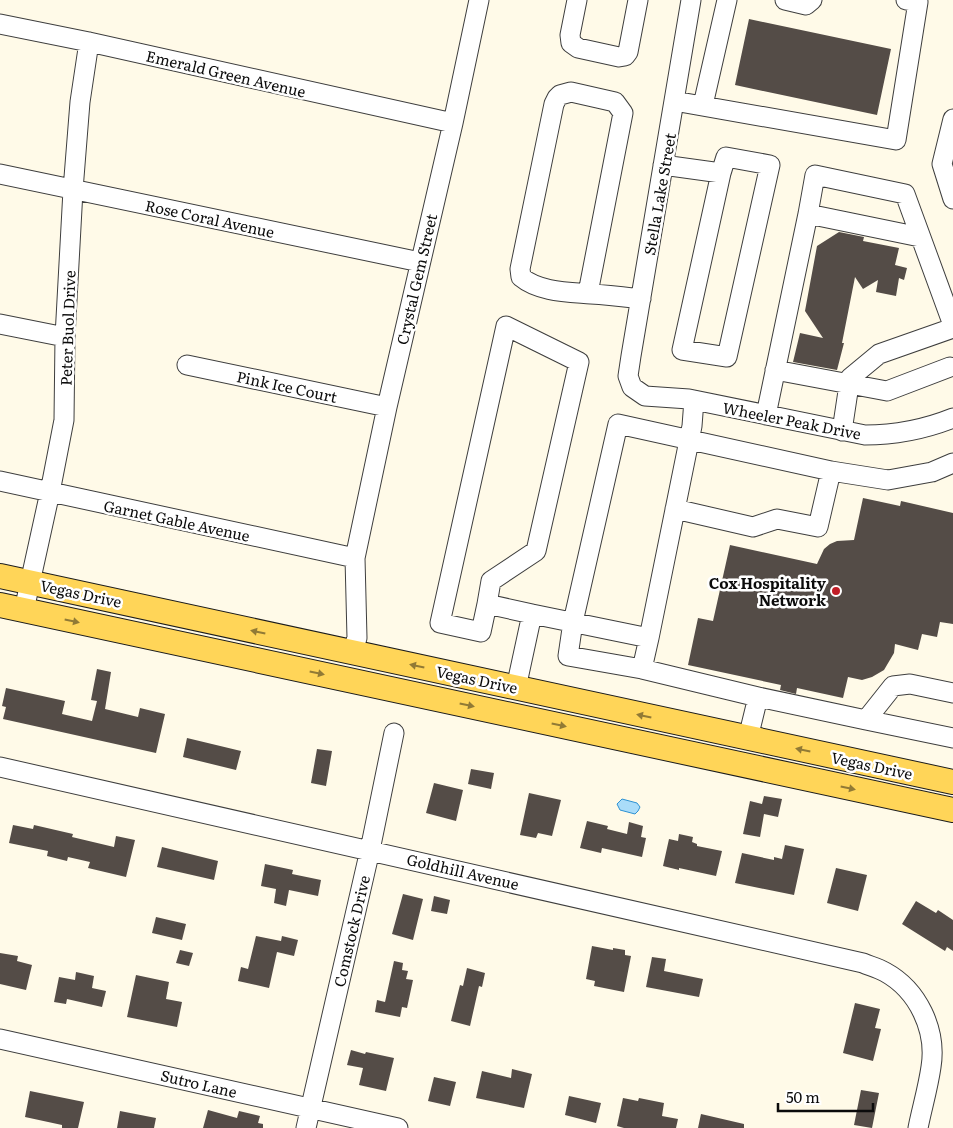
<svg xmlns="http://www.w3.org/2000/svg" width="953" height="1128" viewBox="0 0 953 1128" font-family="Literata,serif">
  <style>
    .water { fill: #aadcf9; stroke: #2e92d3 }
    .building { fill: #544c47 }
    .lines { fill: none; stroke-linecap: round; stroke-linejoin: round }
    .minor-casing { stroke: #3e3e3e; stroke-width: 21 }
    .major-casing { stroke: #1c1c1c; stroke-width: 26 }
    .minor { stroke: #fff; stroke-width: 19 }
    .major { stroke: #ffd558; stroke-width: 24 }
    .oneway { fill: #917a35 }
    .poi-dot { fill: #c01d26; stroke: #fff; stroke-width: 2 }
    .labels { text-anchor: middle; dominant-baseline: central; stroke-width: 5; stroke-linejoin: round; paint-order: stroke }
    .street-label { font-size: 15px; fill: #0b0b0b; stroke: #fff }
    .poi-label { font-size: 15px; font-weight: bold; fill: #0b0b0b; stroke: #fff; text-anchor: end }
  </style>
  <rect width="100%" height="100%" fill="#fffae8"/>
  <path class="water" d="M622,799L637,803L640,807L638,811L635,814L620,810L617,804Z"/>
  <path class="building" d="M749,19L891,49L877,115L735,85Z
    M839,232L864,237L863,241L899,248L895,265L907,268L904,280L899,278L896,296L876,292L878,280L863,289L855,277L842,343H844L837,370L793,362L800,333L823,338L805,311L817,246Z
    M863,498L900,506L901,501L953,513V624L940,622L937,637L922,634L918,650L895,644L894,653L884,670L872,677L862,680L848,677L843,698L797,688L796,694L780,690L781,685L688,665L698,618L713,621L730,545L817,564L824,549L830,544L837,541L854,540Z
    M97,669L111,672L105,709L138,717L140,708L165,714L156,753L3,719L6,707L2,706L6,688L65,701L62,714L92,721L97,701L91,700Z
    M187,738L241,751L236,770L183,757Z
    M317,749L332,751L326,786L311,783Z
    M471,769L494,773L491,789L468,784Z
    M434,783L463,790L456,821L426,813Z
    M529,793L561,800L552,836L538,833L536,838L520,835Z
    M764,796L782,799L778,817L764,814L760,837L743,834L750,801L762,804Z
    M587,821L608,826L607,829L627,834L629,822L643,826L641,837L646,838L642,857L602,848L601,853L580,848Z
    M13,825L33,829L34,825L73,834L72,837L114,847L116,836L135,840L126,877L88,868L90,862L68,857L67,861L47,856L48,851L9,843Z
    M679,834L693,837L692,842L697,844V846L722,851L716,876L679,868V870L663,866L669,839L678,841Z
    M785,845L804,849L794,895L735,883L742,853L774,860V857L782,859Z
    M162,847L218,861L214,880L157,867Z
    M265,864L293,870L292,874L321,880L318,896L289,890L286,906L274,903L276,889L261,886Z
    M836,868L867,875L858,911L827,903Z
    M403,894L423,899L413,940L392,934Z
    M434,896L450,900L447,914L431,911Z
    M916,901L936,913L938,910L953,920V951L947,947L945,951L902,924Z
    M156,917L186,924L182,940L152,933Z
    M256,936L281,941L282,936L298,940L294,956L277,952L269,988L238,981L241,967L248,969Z
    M592,946L613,950V948L625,950V955L631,956L624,992L594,986L595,981L586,979Z
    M180,950L193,953L189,966L176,963Z
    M0,953L18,956L17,961L32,965L26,990L0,984Z
    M652,957L666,959L664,971L703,979L699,997L646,987Z
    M394,961L403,963L402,970L408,971L406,979L413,980L407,1008L402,1007L400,1017L375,1012L377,1000L385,1002Z
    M467,968L485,973L482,987L479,986L470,1026L451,1021L460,985L463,986Z
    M76,972L94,976L92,988L106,991L102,1007L67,999L66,1004L54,1002L59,977L75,980Z
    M136,975L169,982L166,999L182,1002L177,1027L127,1017Z
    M855,1003L880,1009L875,1028L881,1029L873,1061L843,1053Z
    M351,1050L365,1054L366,1052L394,1058L386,1091L359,1085L363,1068L347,1065Z
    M512,1069L532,1074L524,1108L476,1098L482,1071L511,1078Z
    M434,1077L456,1082L450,1106L428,1101Z
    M861,1090L879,1093L872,1128L854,1125Z
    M30,1091L84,1102L78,1128H62V1125L25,1117Z
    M569,1096L601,1103L596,1123L565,1115Z
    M623,1098L638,1101L639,1098L664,1103L662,1116L678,1119L676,1128H624L617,1126Z
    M208,1110L237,1118L239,1111L260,1116L258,1123L263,1124V1128H203Z
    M120,1111L156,1118L154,1128H117Z
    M701,1114L744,1124V1128H698Z"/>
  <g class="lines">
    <g class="minor-casing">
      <path id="minor" d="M577,0L570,35L571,43L578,48L619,57L625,56L628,52L638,0
        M691,0L631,356L628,376L632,387L645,396L689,399L865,435C897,435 923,430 953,418
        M785,0L806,5L812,0
        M0,24L89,42L453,123
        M674,101L896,140L918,2L906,0
        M703,105L727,0
        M953,119L942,164L953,199
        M663,165L721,173L726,157L770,165L727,357L682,350L721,173
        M0,174L420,262
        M808,214L920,237
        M588,293L623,113L615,102L571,92L560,95L557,98L554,104L520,269L521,277C539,292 568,292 591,294C608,295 624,297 641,299
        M0,324L65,337
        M187,365L387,407
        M775,370L887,391L950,367
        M766,415L808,214L815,175L905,194L953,325
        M842,431L850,378L879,354L953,328
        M0,481L355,558
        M675,509L753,527L777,519L818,527L831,471L888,480L932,472L953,463
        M487,604L491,581L536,551L579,362L506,326L440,623L481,632L487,604L532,614
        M24,610L50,492L64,420L65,337L73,190L80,102L89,42
        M649,638L642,669L758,697
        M352,652L357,638L355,558L387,407L453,123L479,0
        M642,669L568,656L573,622L618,424L831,471
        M516,688L532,614L649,638L692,426L694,400
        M866,720L953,738
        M748,738L758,697L866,720L893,686L910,684L953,693
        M0,767L863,963C870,966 878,968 885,972C918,990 937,1030 931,1067C928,1088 922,1108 918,1128
        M0,1039L398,1128
        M306,1128L370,850L394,733"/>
    </g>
    <g class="major-casing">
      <path id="major" d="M0,576L953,782
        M0,605L953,810"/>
    </g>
    <use href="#minor" class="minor"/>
    <use href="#major" class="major"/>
  </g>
  <defs><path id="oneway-solid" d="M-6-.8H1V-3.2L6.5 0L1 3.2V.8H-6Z" transform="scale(1.25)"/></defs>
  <g class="oneway">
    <use href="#oneway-solid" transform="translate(72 621) rotate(12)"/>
    <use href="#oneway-solid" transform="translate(258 632) rotate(-168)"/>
    <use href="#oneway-solid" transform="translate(417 666) rotate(-168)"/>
    <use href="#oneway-solid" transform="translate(317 673) rotate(12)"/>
    <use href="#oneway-solid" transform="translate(467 705) rotate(12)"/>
    <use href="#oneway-solid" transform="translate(644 716) rotate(-168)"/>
    <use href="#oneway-solid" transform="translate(559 725) rotate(12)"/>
    <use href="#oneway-solid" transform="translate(803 750) rotate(-168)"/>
    <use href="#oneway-solid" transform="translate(848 788) rotate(12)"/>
  </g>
  <circle class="poi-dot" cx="836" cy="591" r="5"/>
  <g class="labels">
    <g class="street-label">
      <text transform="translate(226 73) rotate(13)">Emerald Green Avenue</text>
      <text transform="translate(659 194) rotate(-80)">Stella Lake Street</text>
      <text transform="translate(210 218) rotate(12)">Rose Coral Avenue</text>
      <text transform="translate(416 279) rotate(-77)">Crystal Gem Street</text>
      <text transform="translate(67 328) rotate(-88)">Peter Buol Drive</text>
      <text transform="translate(287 386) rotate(12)">Pink Ice Court</text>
      <text transform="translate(792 420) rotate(11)">Wheeler Peak Drive</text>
      <text transform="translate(177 520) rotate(12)">Garnet Gable Avenue</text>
      <text transform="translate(81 593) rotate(12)">Vegas Drive</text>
      <text transform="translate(477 679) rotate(12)">Vegas Drive</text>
      <text transform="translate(872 765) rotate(12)">Vegas Drive</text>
      <text transform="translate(463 871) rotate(13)">Goldhill Avenue</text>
      <text transform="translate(351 931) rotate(-77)">Comstock Drive</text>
      <text transform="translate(199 1083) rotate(13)">Sutro Lane</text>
    </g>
    <g class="poi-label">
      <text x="826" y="582">Cox Hospitality<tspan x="826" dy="17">Network</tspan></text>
    </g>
  </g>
  <path d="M778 1103v8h95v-8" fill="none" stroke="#0b0b0b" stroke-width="2.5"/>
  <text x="786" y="1103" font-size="15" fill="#0b0b0b" stroke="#ffffff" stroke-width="4" paint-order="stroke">50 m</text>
</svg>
